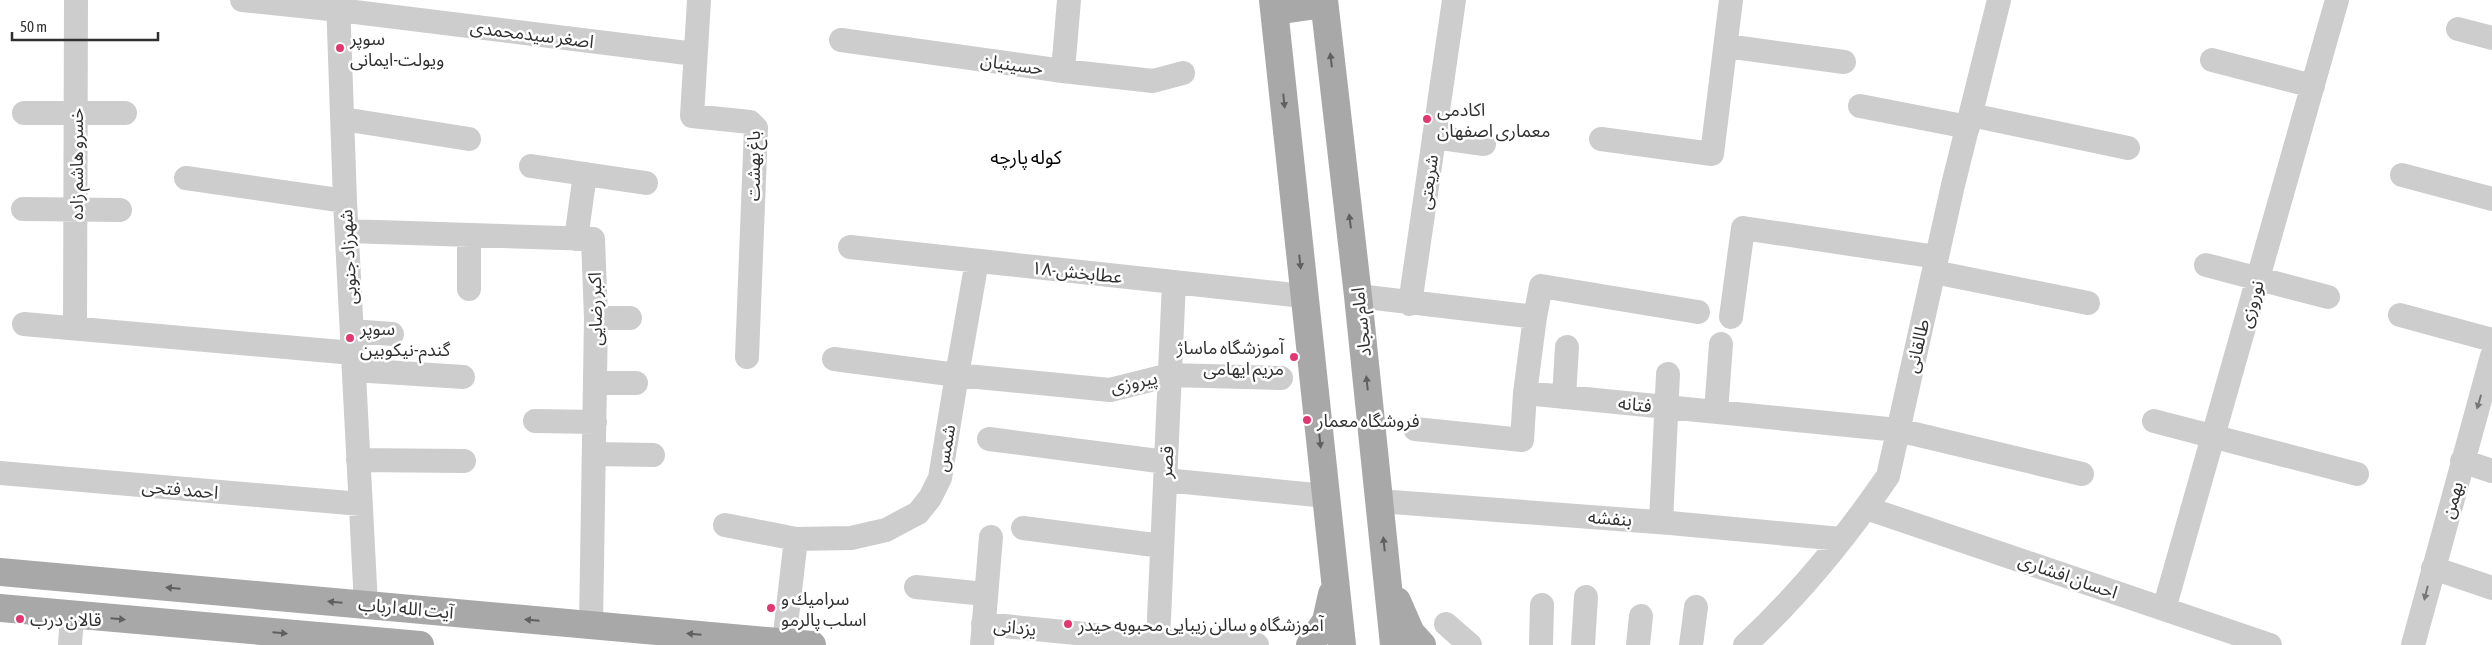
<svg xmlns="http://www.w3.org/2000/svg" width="2492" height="645" viewBox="0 0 2492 645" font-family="'Asap Condensed','Noto Sans Arabic',sans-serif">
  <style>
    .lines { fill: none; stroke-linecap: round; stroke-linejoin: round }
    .minor { stroke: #cdcdcd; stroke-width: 24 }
    .major { stroke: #a8a8a8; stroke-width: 28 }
    .oneway { fill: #606060 }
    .oneway2 { fill: #777 }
    .poi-dot { fill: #e23872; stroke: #fff; stroke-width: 2 }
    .labels { text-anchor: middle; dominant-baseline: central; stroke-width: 5; stroke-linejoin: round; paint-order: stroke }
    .street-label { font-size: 18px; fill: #303030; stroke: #fff }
    .poi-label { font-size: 18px; fill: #303030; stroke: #fff; text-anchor: start }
    .neighbourhood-label { font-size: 19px; fill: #000; stroke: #fff }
  </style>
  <rect width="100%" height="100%" fill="#fff"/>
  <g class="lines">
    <path class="minor" d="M242,0L339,10L695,54
      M338,0L345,201L366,605
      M699,0L692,116L750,122L756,128L747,357
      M2458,29L2492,38
      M841,40L1063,71L1153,81L1183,73
      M1726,46L1844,62
      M2212,60L2313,86
      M1063,71L1069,0
      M1860,106L1968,127
      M24,113H125
      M1971,115L2128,148
      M343,119L469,139
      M1434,137L1484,144
      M1601,139L1712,154L1731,0
      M531,166L646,183
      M2402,175L2492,199
      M186,178L345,201
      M23,209L120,210
      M347,231L593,239L596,318L591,625
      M576,239L585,174
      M850,247L1303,296
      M977,261L957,375L1110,390L1170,375L1281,378
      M2206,265L2328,297
      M1934,272L2088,303
      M469,289V235
      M1358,296L1535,317L1541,286L1698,312
      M1410,304L1454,0
      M2400,315L2492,340
      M1731,317L1743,228L1937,257
      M596,318H630
      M24,324L353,353
      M75,328L76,0
      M352,331L392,334
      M354,370L463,377
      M595,383H636
      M1525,393L1535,317
      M1564,397L1567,347
      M1716,412L1721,344
      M535,421L595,422
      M2154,421L2357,474
      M1415,429L1522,440L1525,393L1898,430L2082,474
      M989,439L1166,462
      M595,454L653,455
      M358,460L464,461
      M2462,461L2492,471
      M0,473L361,504
      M1165,480L1326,496
      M1379,501L1670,523L1841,539
      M1866,508L2270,645
      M1661,522L1668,374
      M725,525L796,539L851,538L886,530L918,513L930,498L940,478L957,375L834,359
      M1023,528L1162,546
      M2433,568L2492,588
      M916,587L985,594
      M2164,609L2337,0
      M983,624L1158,641L1257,645
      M1446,624L1470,645
      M1158,641L1174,282
      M784,642L796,539
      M70,645L72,615
      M982,645L991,537
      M1541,645L1542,605
      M1583,645L1586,597
      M1638,645L1641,616
      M1691,645L1696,607
      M1745,645C1799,595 1847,536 1888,476L1953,185L1999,0
      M2413,645L2492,356"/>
    <path class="major" d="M1273,0L1342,645
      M1324,0L1358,296L1394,645
      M1275,11L1324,4
      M0,572L812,645
      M1397,601L1411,633L1422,645
      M0,608L420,645
      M1310,645L1326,621L1332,594"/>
  </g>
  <defs><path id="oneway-solid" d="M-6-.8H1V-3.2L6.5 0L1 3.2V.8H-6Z" transform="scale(1.25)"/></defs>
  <g class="oneway">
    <use href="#oneway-solid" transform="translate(1331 60) rotate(-97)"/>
    <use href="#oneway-solid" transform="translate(1284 101) rotate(84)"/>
    <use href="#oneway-solid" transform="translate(1350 221) rotate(-97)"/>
    <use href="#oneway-solid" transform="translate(1300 262) rotate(84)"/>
    <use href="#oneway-solid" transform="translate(1367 383) rotate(-96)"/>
    <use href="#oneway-solid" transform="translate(1320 441) rotate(84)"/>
    <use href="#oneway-solid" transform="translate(1384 544) rotate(-96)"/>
    <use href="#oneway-solid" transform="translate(173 588) rotate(-175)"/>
    <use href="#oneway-solid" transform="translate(335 602) rotate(-175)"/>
    <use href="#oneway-solid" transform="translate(118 619) rotate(5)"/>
    <use href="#oneway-solid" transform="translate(532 620) rotate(-175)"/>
    <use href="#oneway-solid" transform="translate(280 633) rotate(5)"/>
    <use href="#oneway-solid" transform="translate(694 634) rotate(-175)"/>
  </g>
  <g class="oneway2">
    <use href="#oneway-solid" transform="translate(2479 402) rotate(106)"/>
    <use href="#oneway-solid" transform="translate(2426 593) rotate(104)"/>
  </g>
  <g class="poi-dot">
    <circle cx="340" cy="48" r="5"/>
    <circle cx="1427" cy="119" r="5"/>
    <circle cx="350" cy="338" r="5"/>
    <circle cx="1294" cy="357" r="5"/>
    <circle cx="1307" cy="420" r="5"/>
    <circle cx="771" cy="608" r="5"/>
    <circle cx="20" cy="619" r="5"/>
    <circle cx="1068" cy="624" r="5"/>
  </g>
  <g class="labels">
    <g class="street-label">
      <text transform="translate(532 34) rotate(7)">اصغر سیدمحمدی</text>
      <text transform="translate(1012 64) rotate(8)">حسینیان</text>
      <text transform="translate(76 164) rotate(-90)">خسرو هاشم زاده</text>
      <text transform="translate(753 166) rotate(-90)">باغ بهشت</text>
      <text transform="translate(1428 182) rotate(-82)">شریعتی</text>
      <text transform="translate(348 257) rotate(-93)">شهرزاد جنوبی</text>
      <text transform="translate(1077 272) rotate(6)">۱۸-عطابخش</text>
      <text transform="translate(2251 304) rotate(-74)">نوروزی</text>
      <text transform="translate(595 309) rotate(-91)">اکبر رضایی</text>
      <text transform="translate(1361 322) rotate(-96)">امام سجاد</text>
      <text transform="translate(1917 346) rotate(-77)">طالقانی</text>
      <text transform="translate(1134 382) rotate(-12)">پیروزی</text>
      <text transform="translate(1635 404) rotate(6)">فتانه</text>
      <text transform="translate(945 448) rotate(-80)">شمس</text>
      <text transform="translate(1166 462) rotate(-87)">قصر</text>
      <text transform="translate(180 489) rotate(5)">احمد فتحی</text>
      <text transform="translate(2452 500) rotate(-74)">بهمن</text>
      <text transform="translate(1610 518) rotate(4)">بنفشه</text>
      <text transform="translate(2068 576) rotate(19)">احسان افشاری</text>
      <text transform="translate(406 608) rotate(5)">آیت الله ارباب</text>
      <text transform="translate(1015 627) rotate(6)">یزدانی</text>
    </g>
    <g class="poi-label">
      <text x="350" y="38">سوپر<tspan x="350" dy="21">ویولت-ایمانی</tspan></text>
      <text x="1437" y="109">اکادمی<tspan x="1437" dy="21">معماری اصفهان</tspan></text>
      <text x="360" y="328">سوپر<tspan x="360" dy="21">گندم-نیکوبین</tspan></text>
      <text x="1284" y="347" text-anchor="end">آموزشگاه ماساژ<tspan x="1284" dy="21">مریم ایهامی</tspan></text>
      <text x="1317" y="420">فروشگاه معمار</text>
      <text x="781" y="598">سراميك و<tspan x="781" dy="21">اسلب پالرمو</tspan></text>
      <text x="30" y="619">قالان درب</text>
      <text x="1078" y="624">آموزشگاه و سالن زیبایی محبوبه حیدر</text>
    </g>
    <g class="neighbourhood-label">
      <text x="1026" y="157">کوله پارچه</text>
    </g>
  </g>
  <path d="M12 32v8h146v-8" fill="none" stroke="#303030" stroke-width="2.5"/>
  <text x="20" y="32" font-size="15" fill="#303030" stroke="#ffffff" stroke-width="4" paint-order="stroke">50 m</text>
</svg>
